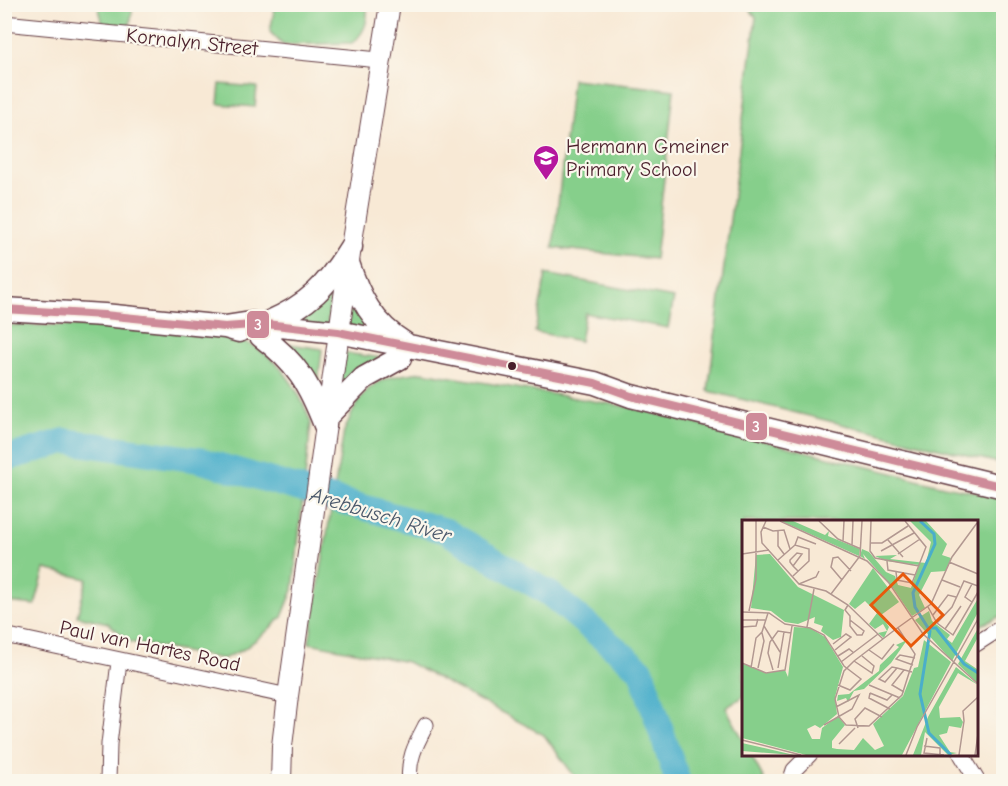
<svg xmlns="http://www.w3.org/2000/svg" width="1008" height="786" viewBox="0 0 1008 786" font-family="'Comic Neue',sans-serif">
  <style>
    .green { fill: #86cf8b; stroke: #68775b; stroke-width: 1.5 }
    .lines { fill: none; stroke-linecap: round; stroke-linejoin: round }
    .river { stroke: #4aaeca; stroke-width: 26 }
    .minor-casing { stroke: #643d44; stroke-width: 17 }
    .tertiary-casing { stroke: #643d44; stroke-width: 22 }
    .secondary-casing { stroke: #643d44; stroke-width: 25 }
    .minor { stroke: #fff; stroke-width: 15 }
    .tertiary { stroke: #fff; stroke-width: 20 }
    .secondary { stroke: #fff; stroke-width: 22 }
    .bus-1-casing { stroke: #fbf7ec; stroke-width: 12 }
    .bus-1 { stroke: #ce8b99; stroke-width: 8 }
    .bus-dot { fill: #4a1f2b; stroke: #fbf7ec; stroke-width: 2 }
    .labels { text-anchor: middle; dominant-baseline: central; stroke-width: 4.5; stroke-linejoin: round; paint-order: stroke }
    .street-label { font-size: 20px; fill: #4a1f2b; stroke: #fbf7ec }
    .poi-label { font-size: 20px; fill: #4a1f2b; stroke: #fbf7ec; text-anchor: start }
    .water-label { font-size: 21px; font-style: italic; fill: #4a586b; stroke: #fbf7ec }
    .inset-river { fill: none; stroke: #4aaeca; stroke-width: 3 }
    .inset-road { fill: none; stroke: #b29891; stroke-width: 1.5 }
    .view { fill: #e8590c; fill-opacity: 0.15; stroke: #e8590c; stroke-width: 3 }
    .inset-edge { fill: none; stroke: #4a1f2b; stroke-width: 3 }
    .line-badge { stroke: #fbf7ec; stroke-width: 2 }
    .badge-label { font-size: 16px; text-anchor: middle; font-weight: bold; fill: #fff }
  </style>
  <rect width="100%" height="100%" fill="#fbf7ec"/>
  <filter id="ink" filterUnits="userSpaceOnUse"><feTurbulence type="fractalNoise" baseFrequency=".0167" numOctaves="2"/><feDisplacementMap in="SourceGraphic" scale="12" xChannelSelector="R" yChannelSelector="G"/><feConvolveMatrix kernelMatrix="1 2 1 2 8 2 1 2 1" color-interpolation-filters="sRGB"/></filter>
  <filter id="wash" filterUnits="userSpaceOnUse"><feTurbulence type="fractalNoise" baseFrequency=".008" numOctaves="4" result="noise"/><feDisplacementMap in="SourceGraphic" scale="24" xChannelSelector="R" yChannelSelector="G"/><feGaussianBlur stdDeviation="1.35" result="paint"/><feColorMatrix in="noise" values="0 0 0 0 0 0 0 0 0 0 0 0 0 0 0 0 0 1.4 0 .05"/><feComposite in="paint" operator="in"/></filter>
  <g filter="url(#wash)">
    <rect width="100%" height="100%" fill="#f8e9d5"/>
    <path class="green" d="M98,5H133L130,25H103Z
      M275,5H367C368,21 366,32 352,43L283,45L270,32Z
      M746,5H1003V464L708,391L756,17Z
      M572,79L674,90L655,259L553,248Z
      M220,84L257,87L255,107L218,104Z
      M546,274L674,298L668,328L585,313L580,341L535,332Z
      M332,282L327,328L285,322Z
      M353,290L382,333L347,330Z
      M4,325C63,325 120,327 179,332C201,334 226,334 247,343C280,358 299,389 311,423L293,590L282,617L266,632L244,649L223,659L130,642L108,623L77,616L87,579L45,569L35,605L5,602Z
      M277,342L322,349L317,393Z
      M344,353L391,359L337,399Z
      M422,372L629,407L944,486L1003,497V615L977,627L976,522H744V696L726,708L744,741V754L751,755L765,781H578L544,735L407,662L309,643L344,431C364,385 372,378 422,372Z"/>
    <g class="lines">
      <path class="river" d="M4,459L65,441L199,460L446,531L550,594L641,670L678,782"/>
    </g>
  </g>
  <g filter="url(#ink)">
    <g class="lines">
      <g class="minor-casing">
        <path id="minor" d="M4,23L379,60
          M4,635L288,696
          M976,644L1004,626
          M961,754L978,782
          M108,782L109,744L119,662
          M410,782C407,760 416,744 426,725
          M790,782L794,770L810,754"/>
      </g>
      <g class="tertiary-casing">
        <path id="tertiary" d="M281,782L282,746L288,696L351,247L390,4"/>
      </g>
      <g class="secondary-casing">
        <path id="secondary" d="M348,263C359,297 373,324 404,343
          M4,309L104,315L225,327L239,331
          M267,323C309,305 327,286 351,247
          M225,327L251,323L338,332L595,383L631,396L1004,487
          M261,336C297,363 309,384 325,425
          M327,416L364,378L400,358"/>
      </g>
      <use href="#minor" class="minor"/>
      <use href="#tertiary" class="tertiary"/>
      <use href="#secondary" class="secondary"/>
      <g class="bus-1-casing">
        <path id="bus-1" d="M4,309L104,315L225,327L266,324L338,332L595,383L631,396L1004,487"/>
      </g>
      <use href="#bus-1" class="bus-1"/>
    </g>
  </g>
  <defs>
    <g id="school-pin" transform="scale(1.35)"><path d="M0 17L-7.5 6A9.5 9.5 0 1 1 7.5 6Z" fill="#b5179e" stroke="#fbf7ec"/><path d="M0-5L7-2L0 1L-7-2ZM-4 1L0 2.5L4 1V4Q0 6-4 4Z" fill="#fff"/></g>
  </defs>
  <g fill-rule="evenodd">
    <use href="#school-pin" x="546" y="158"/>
  </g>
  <circle class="bus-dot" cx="512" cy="366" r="5"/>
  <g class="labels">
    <g class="street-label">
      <text transform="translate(192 42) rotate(6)">Kornalyn Street</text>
      <text transform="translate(150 646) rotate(12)">Paul van Hartes Road</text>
    </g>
    <g class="poi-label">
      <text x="566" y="146">Hermann Gmeiner<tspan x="566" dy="23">Primary School</tspan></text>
    </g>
    <g class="water-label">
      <text transform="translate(381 515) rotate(17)">Arebbusch River</text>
    </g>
  </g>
  <g transform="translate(742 520)">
    <rect width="236" height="236" fill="#f8e9d5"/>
    <path d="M39,1H51L83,15L87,11L86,16L118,29L117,36ZM168,1H184L205,24L200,35L209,38L204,51L189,52L177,75L183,88L170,96L151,68L121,34L123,39L118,36L120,29L127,32L144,52L153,56L156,65L169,68L177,45L144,41L133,36L155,35L148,39L184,43L189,22ZM28,34L56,67L102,90L99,117L91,120L79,111L81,106L72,103L73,97L56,104L43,102L29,91L9,88L14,35ZM131,48L157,82L139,95L147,107L142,118L136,113L145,111L141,104L133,109L127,104L135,93L123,81L113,89L107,84ZM235,80V94L210,141L173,100L187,91L190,101L208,115L205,119L210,123ZM52,107L68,108L83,117L101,147L93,177L95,194L78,208L73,205L65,209L70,219H78L80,208L96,196L103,205L90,221V228L95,229L112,230L121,218L133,230L142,226L131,204L161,176L172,148L176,147L182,120L209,142L160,235H64L0,218V143L24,153L43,150L46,157ZM235,110V119L223,141L235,149V163L216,144ZM165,120L149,143L122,169L112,171L106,182L104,178L95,181L96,175L107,174L137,151L138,145L157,127L154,125ZM214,147L236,165L216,153L197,187L198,198L218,197L221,202L219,208L207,206L205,213L197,215L208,232L215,233L206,235L183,212L179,235H171L186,197ZM0,223L52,235L0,231Z" fill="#86cf8b"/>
    <path class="inset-river" d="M178,1L192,14L193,24L171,73L173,87L188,111L178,174L187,213L209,235M188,108H194L222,144L236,153"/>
    <path class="inset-road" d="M24,1L19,12L20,23L57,64L84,71L106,85L141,119M38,1L125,41L147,63L181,114L236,164M77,1L96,19L119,29M129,1L128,31L133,38L177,46M21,7L31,11L42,10L48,29M36,11V26L42,34M146,20L161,37M101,21L102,1M128,23H140L166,6M53,25L56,17L74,24M110,25L111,1M139,31L172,13M0,34L27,30M156,34L178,19M36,40L53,25L67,29V41L51,56M145,41L146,50L173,55M207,42L236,54M51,46L60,34L55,33L48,40V42L51,46L56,51M154,52L155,60L170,63L184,27L163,1M100,60L89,47L91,38L96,37L109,51M200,60L218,67M57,64L74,57L77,51M89,74L118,36L120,1M230,82L223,77L230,64M106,85L103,90L108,96V106L115,115H120L122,111L108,100M186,87L195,103L211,115L236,72M7,91L14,59V1M0,92L27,93L43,104L68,108L82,115L102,146L119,159L108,170L96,165M191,95L206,75L214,77M0,100H23M195,103L210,87L222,61L236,66M22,106L38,132M0,107L14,106L16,99M65,107L72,69M156,108L173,134L160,175L127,206L104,205L97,197L93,179L102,151L112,141L154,109L189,84L210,37L235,3M203,109L219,86M91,124L104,114L109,117L93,130M127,130L140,139L152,124M96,136L107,129L112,133M112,141L130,153L132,146L120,136M99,142L136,114M0,143L24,153L43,150L50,106M171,145L154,139L158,135L173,138M9,148L14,118L20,112L26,93M16,148L22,121L20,113M36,148L42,112M155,148L143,162L137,159L150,147L155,148L170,152M31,150L26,133L28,122L36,111L49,113M162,150L150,165L162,172M127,165L158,178M128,173L127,178L148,189M128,173L145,180L150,175M222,201L221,191L236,177M82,205L110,189L117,175L94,187M116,208L113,199L123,188L140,197M185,218L182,233L202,235M0,220L59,235M97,224L113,208M182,226L198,228V235M164,235L175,207L236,99M217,235L222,201M233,235L236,214"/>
    <path class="view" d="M161,54L201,95L169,126L129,85Z"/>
    <rect width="236" height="236" class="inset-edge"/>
  </g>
  <g class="line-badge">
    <rect x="246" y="310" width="24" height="29" rx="6" fill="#ce8b99"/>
    <rect x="745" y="412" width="23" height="29" rx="6" fill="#ce8b99"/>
  </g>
  <g class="badge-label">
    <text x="258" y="330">3</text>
    <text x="756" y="432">3</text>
  </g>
  <rect width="1008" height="786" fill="none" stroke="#fbf7ec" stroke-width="24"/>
</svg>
